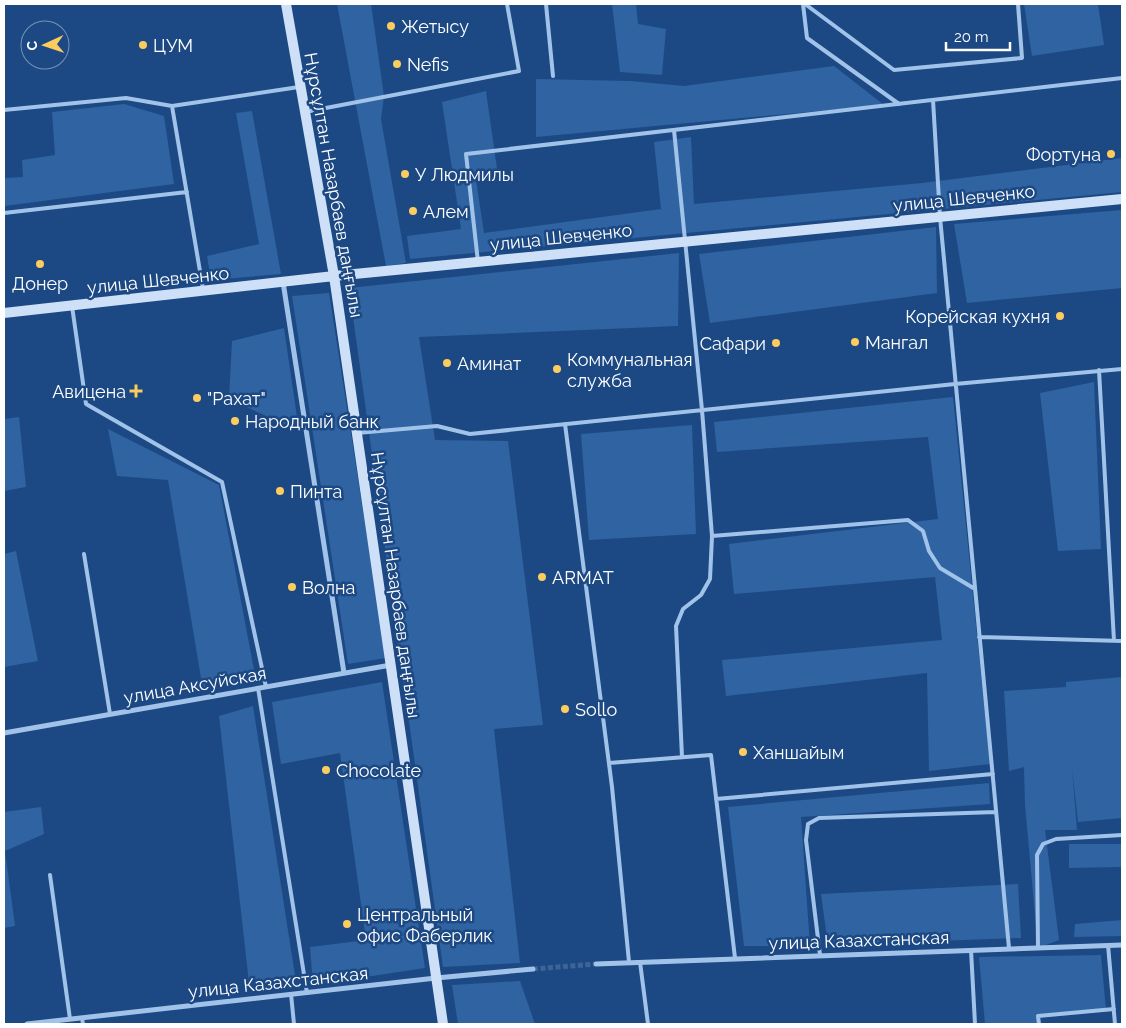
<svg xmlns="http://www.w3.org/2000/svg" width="1126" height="1028" viewBox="0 0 1126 1028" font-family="Raleway,sans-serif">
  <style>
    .green { fill: #2f63a2 }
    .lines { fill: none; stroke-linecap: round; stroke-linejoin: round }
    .street-tunnel { stroke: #3e6496; stroke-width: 5; stroke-dasharray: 5 2.5; stroke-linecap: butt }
    .lane { stroke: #a1c3ea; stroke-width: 4 }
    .street { stroke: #a1c3ea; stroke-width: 5 }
    .secondary { stroke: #cde0f8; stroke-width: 10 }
    .poi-dot { fill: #fbcd5f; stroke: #1c4983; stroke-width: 2 }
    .labels { text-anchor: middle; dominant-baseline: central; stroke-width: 5; stroke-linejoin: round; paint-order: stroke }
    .poi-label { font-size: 18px; fill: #fff; stroke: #1c4983; text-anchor: start }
    .street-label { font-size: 18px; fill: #fff; stroke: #1c4983 }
  </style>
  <rect width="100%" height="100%" fill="#1c4983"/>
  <path class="green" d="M337,4H371L384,96L381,119L406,263L386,266Z
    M612,4H636L638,24L666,29L662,75L620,72Z
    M1024,4H1098L1104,45L1032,56Z
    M834,66L884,105L536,137V79L630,81L684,86Z
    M486,91L497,169L475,173L484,233L661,209L654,142L691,137L694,204L922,183L1122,158V192L410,259L407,236L461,229L442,102Z
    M124,104L164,116L174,184L4,206V178L23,177L22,160L55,155L52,112Z
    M252,111L281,274L211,280L207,256L259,244L236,113Z
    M1122,210V288L967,303L954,224Z
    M936,227L937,293L710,323L699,254Z
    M679,253L678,326L419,337L435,440L508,441L543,725L494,729L520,963L443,967L349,288Z
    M329,293L386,658L348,664L292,296Z
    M284,328L299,431L229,399L232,341Z
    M1094,382L1101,549L1058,551L1040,393Z
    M953,397L990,764L929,771L927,673L726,696L722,660L942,640L935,577L734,594L729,544L938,519L928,437L717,452L714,422Z
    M19,417L26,487L4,491V419Z
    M692,425L696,534L589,540L581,434Z
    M108,429L219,485L256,680L203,690L168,480L117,476Z
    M16,551L38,661L4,667V554Z
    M1122,677V818L1078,822L1072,768L1077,830H1045L1059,940L1038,948L1025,805L1024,767L1009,771L1004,691L1066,687V682Z
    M382,682L425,968L313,985L310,947L366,940L340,753L281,764L272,702Z
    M253,706L297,988L249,983L219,716Z
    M989,783L990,804L801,817L810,946H744L728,807Z
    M41,807L44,834L5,851L15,926L4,928V812Z
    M1069,844H1122V867L1069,868Z
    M1018,884L1021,938L828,945L821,894Z
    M1122,920V936L1074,937L1075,924Z
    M1101,955L1106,1010L1039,1016V1024H985L979,957Z
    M520,981L535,1024H458L452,985Z"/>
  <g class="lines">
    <path class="street-tunnel" d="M533,969L596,964"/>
    <path class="lane" d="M546,4L553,76
      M803,4L807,38L899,104
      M805,4L894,70L1022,58L1018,4
      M933,100L940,217L1009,948
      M4,110L126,98L172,106
      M305,112L519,71L507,4
      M674,130L702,410L712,536L710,579L701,595L683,609L676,626L682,757
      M4,213L187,192
      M478,262L466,154L1122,78
      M203,289L172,106L299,87
      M72,306L86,404L222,482L266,687
      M1099,370L1114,641
      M565,424L612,787L629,962
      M357,433L437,426L470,434L955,384L1122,369
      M712,536L908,520L923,531L929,551L940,568L975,589
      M84,554L110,714
      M979,637L1122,641
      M258,688L307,993
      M609,763L711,755L735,958
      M716,799L993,774
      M50,875L70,1019
      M1108,945L1115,1024
      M1038,948L1037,855L1043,844L1056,839L1122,835
      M971,950L975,1024
      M820,955L806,840L808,824L819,818L996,812
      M640,962L648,1024
      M291,994L294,1024
      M82,1018L83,1024
      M1039,1024L1038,1016L1114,1009"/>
    <path class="street" d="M283,282L344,673
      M4,733L391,665
      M596,964L1122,945
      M27,1024L436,978L533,969"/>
    <path class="secondary" d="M286,4L334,276L443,1024
      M4,313L334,276L1122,199"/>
  </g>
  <g class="poi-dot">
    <circle cx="391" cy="26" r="5"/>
    <circle cx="143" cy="45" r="5"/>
    <circle cx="397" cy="64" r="5"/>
    <circle cx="1111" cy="154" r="5"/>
    <circle cx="405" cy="174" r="5"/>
    <circle cx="413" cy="211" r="5"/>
    <circle cx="40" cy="264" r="5"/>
    <circle cx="1060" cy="316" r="5"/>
    <circle cx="855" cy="342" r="5"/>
    <circle cx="776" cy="343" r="5"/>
    <circle cx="447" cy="363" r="5"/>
    <circle cx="557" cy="369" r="5"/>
    <path d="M133.5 383.5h5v5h5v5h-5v5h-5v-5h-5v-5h5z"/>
    <circle cx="197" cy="398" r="5"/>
    <circle cx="235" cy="421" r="5"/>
    <circle cx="280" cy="491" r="5"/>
    <circle cx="542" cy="577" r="5"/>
    <circle cx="292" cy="587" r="5"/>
    <circle cx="565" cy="709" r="5"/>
    <circle cx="743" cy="752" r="5"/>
    <circle cx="326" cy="770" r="5"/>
    <circle cx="347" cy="924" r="5"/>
  </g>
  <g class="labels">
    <g class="poi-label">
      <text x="401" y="26">Жетысу</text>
      <text x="153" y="45">ЦУМ</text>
      <text x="407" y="64">Nefis</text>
      <text x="1101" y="154" text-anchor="end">Фортуна</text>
      <text x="415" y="174">У Людмилы</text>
      <text x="423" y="211">Алем</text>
      <text x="40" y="283" text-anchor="middle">Донер</text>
      <text x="1050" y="316" text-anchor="end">Корейская кухня</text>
      <text x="865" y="342">Мангал</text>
      <text x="766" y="343" text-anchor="end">Сафари</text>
      <text x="567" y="359">Коммунальная<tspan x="567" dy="21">служба</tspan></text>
      <text x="457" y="363">Аминат</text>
      <text x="126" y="391" text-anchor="end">Авицена</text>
      <text x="207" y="398">"Рахат"</text>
      <text x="245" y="421">Народный банк</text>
      <text x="290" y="491">Пинта</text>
      <text x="552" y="577">ARMAT</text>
      <text x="302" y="587">Волна</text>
      <text x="575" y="709">Sollo</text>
      <text x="753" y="752">Ханшайым</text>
      <text x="336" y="770">Chocolate</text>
      <text x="357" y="914">Центральный<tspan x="357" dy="21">офис Фаберлик</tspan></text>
    </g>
    <g class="street-label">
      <text transform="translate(334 185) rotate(80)">Нұрсұлтан Назарбаев даңғылы</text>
      <text transform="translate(964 198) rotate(-6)">улица Шевченко</text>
      <text transform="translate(561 237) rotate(-6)">улица Шевченко</text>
      <text transform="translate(158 280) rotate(-6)">улица Шевченко</text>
      <text transform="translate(396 585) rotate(82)">Нұрсұлтан Назарбаев даңғылы</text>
      <text transform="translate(195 685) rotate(-10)">улица Аксуйская</text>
      <text transform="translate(859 940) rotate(-2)">улица Казахстанская</text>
      <text transform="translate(278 982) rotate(-6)">улица Казахстанская</text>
    </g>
  </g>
  <rect width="1126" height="1028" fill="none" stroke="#ffffff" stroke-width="10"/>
  <g transform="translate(45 45) rotate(267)"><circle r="24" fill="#1c4983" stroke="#7792b5"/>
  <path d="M0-4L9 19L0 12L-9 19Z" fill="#fbcd5f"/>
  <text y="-8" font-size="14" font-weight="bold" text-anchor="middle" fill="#ffffff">С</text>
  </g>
  <path d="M946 42v8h64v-8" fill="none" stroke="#ffffff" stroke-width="2.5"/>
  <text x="954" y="42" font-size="15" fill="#ffffff" stroke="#1c4983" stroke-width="4" paint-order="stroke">20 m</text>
</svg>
